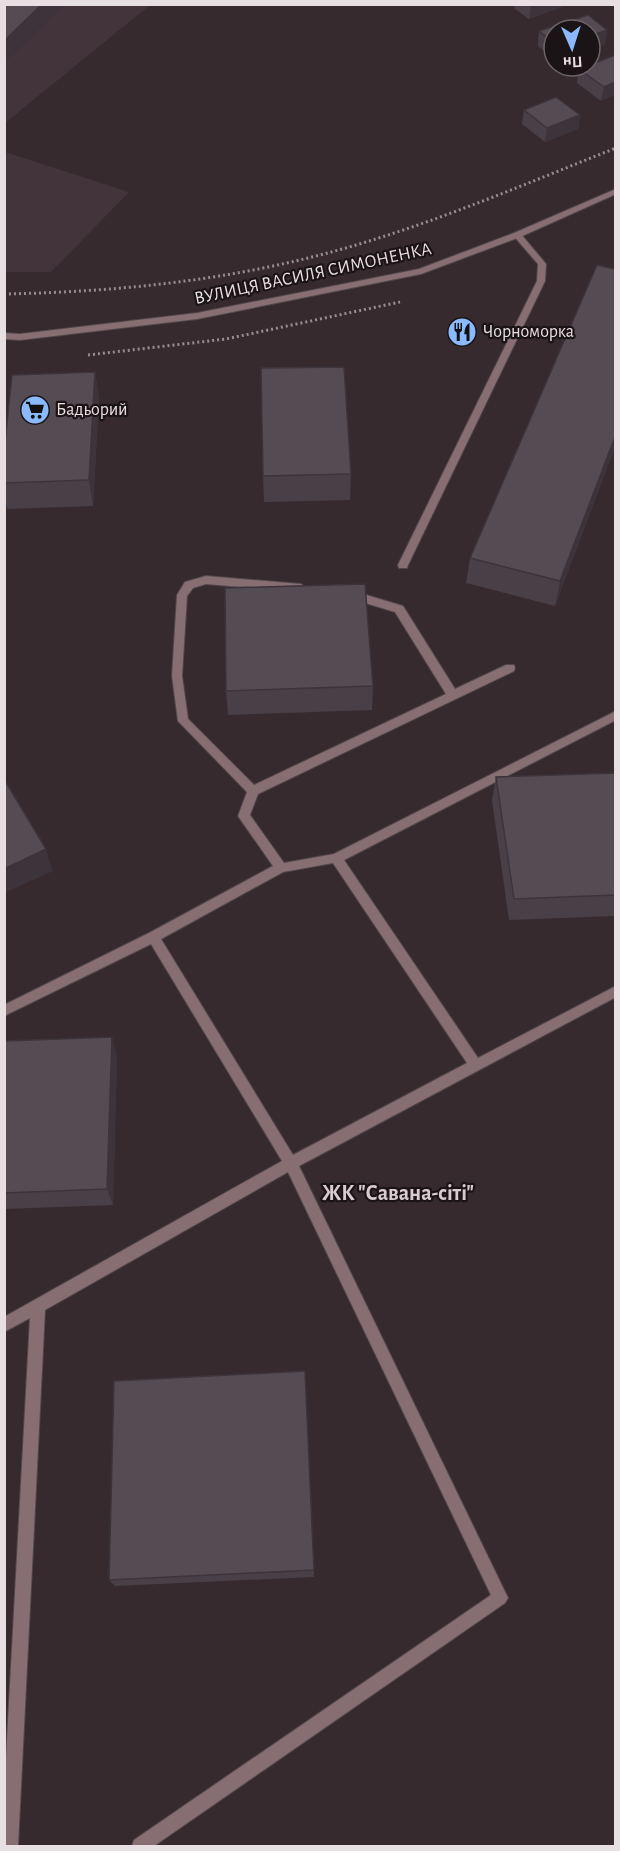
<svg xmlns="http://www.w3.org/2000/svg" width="620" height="1851" viewBox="0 0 620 1851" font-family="'Alegreya Sans',sans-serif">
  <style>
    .built { fill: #43333a }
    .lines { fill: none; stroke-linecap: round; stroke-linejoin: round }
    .service-casing { stroke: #52474c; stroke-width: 2 }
    .tertiary-casing { stroke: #52474c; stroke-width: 2 }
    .path { stroke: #978d91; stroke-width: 3; stroke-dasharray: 2 3; stroke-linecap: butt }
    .service { fill: #866e72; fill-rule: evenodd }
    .tertiary { fill: #866e72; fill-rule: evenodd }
    .wall { fill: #494047 }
    .shaded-wall { fill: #3c343a }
    .building { fill: #554b53; stroke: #3c343a; stroke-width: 1.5 }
    .labels { text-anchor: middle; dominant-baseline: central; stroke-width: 4.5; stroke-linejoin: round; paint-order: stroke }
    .far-street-label { font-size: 18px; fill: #e7dfe2; stroke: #1a1417 }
    .far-poi-label { font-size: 18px; fill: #e7dfe2; stroke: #1a1417; text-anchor: start }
    .neighbourhood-label { font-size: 22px; font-weight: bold; fill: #dacbd1; stroke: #1a1417 }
  </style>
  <rect width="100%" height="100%" fill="#362a2f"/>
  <path class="built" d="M5,5H150L5,123Z
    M4,152H5L129,192L51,272H5Z"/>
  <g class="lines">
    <g class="service-casing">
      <path id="service" d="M517,232L520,233L546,264L545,281L408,565L407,568H399L398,565L537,281L538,264L513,235Z
        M206,576L301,584L306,588L301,592L206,584L193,588L187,596L182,676L188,719L254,785L446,694L395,612L349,598L348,595L349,592L353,591L403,606L455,689L506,665H514L515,668L514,671L258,794L250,815L284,863L334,854L616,711V720L344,860L478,1058L616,986V997L299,1166L508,1598L505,1603L154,1846H132L134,1840L491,1595L288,1172L45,1310L18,1846H4V1794L30,1318L4,1332V1317L282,1161L151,944L4,1016V1005L149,933L273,866L238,816L247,792L178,721L172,676L177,595L185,582ZM333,863L467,1063L293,1155L161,939L283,872Z"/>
    </g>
    <g class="tertiary-casing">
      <path id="tertiary" d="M616,189V194L520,237L421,274L197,319L20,340L4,339V333L20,334L197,313L419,269L514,233Z"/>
    </g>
    <path class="path" d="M4,294C109,292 214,282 316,256C419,230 517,187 616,148
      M88,355L226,339L400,302"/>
    <use href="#service" class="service"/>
    <use href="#tertiary" class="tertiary"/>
  </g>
  <path class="wall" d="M515,4H569L529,19L514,8Z
    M588,15L607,30L605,44L590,49V30H554V59L538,46L539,31Z
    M615,55L601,101L577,83L579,69Z
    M524,110L580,115L578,129L545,142L522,124Z
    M95,372L99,399L93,506L7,509L4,496V452Z
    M615,447L555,606L466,583L470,558Z
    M351,474L350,500L264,502L263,476Z
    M373,686L372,710L228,715L226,691Z
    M615,773V916L509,920L492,800L496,777Z
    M4,1041L117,1056L113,1205L4,1209Z
    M314,1570V1577L115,1586L109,1580Z"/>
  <path class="shaded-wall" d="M42,4H64L4,63V41Z
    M531,4H569L529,19Z
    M607,30L605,44L590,49V36Z
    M615,82V95L601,101L604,87Z
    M580,115L578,129L545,142L547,128Z
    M95,372L99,399L93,506L89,480Z
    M615,437V447L555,606L560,581Z
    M46,849L53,871L4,893V869Z
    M112,1037L117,1056L113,1205L107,1189Z"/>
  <path class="building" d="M4,4H42L4,41Z
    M588,15L607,30L590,36V30H554V43L539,31Z
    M615,55V82L604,87L579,69L587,66H590V65Z
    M556,97L580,115L547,128L524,110Z
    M597,265L615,269V437L560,581L470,558Z
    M344,367L351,474L263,476L261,368Z
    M95,372L89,480L4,483V452L12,375Z
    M365,584L373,686L226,691L225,588Z
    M615,773V895L514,899L496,777Z
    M4,779L46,849L4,869Z
    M112,1037L107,1189L4,1193V1041Z
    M305,1371L314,1570L109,1580L114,1381Z"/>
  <defs>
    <g id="restaurant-disc" transform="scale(1.5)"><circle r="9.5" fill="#8bbafc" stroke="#1a1417"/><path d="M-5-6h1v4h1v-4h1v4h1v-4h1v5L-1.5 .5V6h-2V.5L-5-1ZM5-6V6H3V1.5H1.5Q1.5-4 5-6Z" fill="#111"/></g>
    <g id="supermarket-disc" transform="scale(1.5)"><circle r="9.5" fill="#8bbafc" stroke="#1a1417"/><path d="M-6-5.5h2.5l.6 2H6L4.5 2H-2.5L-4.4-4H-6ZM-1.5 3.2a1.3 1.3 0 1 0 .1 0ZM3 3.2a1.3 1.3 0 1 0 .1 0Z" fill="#111"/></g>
  </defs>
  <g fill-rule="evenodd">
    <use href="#restaurant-disc" x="462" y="332"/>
    <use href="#supermarket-disc" x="35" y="410"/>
  </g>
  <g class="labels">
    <g class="far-street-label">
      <text transform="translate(313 274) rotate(-12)">ВУЛИЦЯ ВАСИЛЯ СИМОНЕНКА</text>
    </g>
    <g class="far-poi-label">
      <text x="483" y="332">Чорноморка</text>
      <text x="56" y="410">Бадьорий</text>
    </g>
    <g class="neighbourhood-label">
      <text x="398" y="1193">ЖК "Савана-сіті"</text>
    </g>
  </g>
  <rect width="620" height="1851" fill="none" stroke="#e7dfe2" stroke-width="12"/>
  <g transform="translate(572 48) rotate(177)"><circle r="28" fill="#1a1417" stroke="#6c6568" stroke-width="1.5"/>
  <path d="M0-4.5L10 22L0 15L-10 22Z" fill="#8bbafc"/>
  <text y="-9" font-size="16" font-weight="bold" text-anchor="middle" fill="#e7dfe2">Пн</text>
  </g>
</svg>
